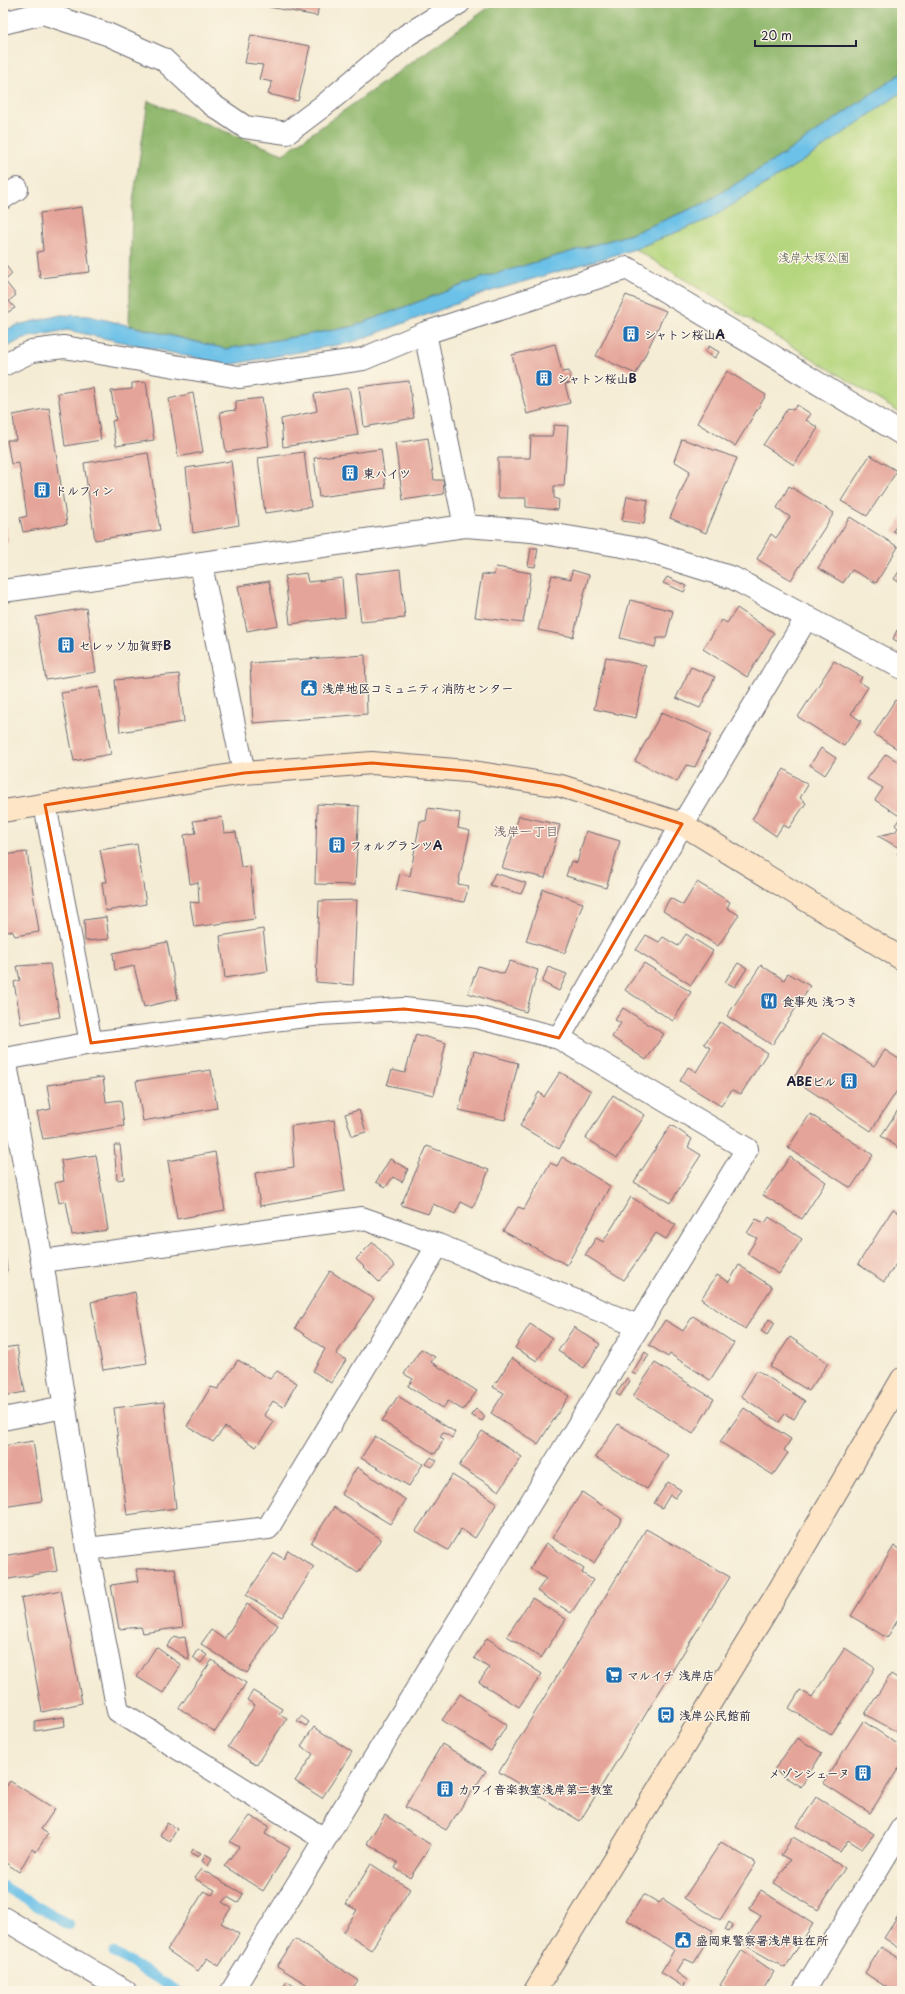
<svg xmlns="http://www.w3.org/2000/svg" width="905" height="1994" viewBox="0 0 905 1994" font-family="'Playpen Sans','Klee One',sans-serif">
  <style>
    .green { fill: #b5d67e; stroke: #6c7c5c }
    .forest { fill: #90b76d; stroke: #596c54 }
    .water { fill: #6cc1e8; stroke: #477292 }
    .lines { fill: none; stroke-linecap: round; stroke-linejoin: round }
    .stream { stroke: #6cc1e8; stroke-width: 10 }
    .building { fill: #e5a499 }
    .street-casing { stroke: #6c6971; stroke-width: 24 }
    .secondary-casing { stroke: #6c6971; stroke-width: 24 }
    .street { stroke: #fff; stroke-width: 22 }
    .secondary { stroke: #fde5c5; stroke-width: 22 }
    .marked { fill: none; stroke: #e8590c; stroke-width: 3; stroke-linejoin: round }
    .labels { text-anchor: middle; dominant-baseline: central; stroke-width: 3; stroke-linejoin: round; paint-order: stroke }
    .park-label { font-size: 12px; fill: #4e584f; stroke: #fcf5e5 }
    .poi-label { font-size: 12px; font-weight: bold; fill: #22223b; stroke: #fcf5e5; text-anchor: start }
    .neighbourhood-label { font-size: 13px; fill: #66505c; stroke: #fcf5e5 }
  </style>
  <rect width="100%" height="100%" fill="#fcf5e5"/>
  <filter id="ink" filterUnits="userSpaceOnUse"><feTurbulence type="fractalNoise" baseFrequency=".025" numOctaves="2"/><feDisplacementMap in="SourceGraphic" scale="8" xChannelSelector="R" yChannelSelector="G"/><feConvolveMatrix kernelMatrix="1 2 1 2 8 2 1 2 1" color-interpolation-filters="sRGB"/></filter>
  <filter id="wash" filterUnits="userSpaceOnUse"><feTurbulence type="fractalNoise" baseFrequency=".012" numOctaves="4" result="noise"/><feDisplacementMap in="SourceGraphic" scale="16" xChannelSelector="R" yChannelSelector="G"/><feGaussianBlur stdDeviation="0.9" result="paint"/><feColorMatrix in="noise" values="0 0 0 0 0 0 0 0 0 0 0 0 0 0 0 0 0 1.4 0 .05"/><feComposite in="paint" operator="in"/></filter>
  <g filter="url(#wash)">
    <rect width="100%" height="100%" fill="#f4ecd4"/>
    <path class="green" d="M902,92V414L635,249L711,218L809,157Z"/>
    <path class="forest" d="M495,3H902V73L784,154L705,203L631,234L482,278L351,327L226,349L129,325L132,208L148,101L283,154Z"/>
    <path class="water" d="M902,73V92L809,157L711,218L635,249L488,292L353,342L228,365L67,330L24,338L3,349V331L18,325L61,315L89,316L226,349L351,327L482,278L631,234L705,203L784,154Z"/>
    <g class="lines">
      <path class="stream" d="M3,1886L69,1925
        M113,1952L178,1991"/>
    </g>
    <g id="blocks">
      <path class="building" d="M269,3H319L317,16L269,7Z
        M251,35L310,46L298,101L268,94L272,82L259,79L263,65L245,63Z
        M82,207L90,272L40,278L37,252L43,251L40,213Z
        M3,261L12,274L5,281L16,295L9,301L15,308L3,315Z
        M626,295L666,311L636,374L596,356Z
        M555,344L562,372L569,371L572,383L565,384L570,403L527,414L512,355Z
        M709,346L719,352L715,358L705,352Z
        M727,371L766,395L735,446L697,423Z
        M409,381L414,418L364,427L359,387Z
        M146,382L154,440L116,446L112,421L116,420L111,391L132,389V383Z
        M93,388L101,440L65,446L58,393Z
        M349,388L358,435L283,447L281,419L317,411L314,394Z
        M193,393L203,452L178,457L169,399Z
        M262,398L269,446L226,452L220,412L236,410V401Z
        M797,405L811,414L806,420L818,428L794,465L763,445L788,408L793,410Z
        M49,408L67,524L23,532L20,518L27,516L19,463L11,464L7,440H16L13,415Z
        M554,425L568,426L564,486H554V498L559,500L558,510L526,507V498H498V458H530L531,436H552Z
        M428,438L434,480H443L444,494L403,500L395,443Z
        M682,439L737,458L706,533L670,518L690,471L674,461Z
        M381,449L386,488L319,497L314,458Z
        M304,452L311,507L265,513L258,458Z
        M148,453L160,530L95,540L84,463Z
        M870,455L897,471L867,516L841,501Z
        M231,461L239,525L193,533L186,468Z
        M789,486L834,513L791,580L757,559L771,534L776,538L790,517L777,508Z
        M627,496L648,500L644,524L622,521Z
        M3,515L8,542L3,543Z
        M850,517L898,547L876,583L852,570L843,583L818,568Z
        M902,517V536L893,531Z
        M531,548H538L535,567L528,566Z
        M496,567L531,573L523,623L475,617L482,574L494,575Z
        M902,567V584L894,579Z
        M400,569L405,618L361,622L356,574Z
        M572,570L589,575L573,637L538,630L552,575L571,579Z
        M306,573L308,582L342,578L345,617L290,624L285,576Z
        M667,577L687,586L684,592L663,583Z
        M269,581L278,625L247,631L238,586Z
        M630,600L673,611L666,638H657L655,647L620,638Z
        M86,608L96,672L46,680L36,617Z
        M737,608L774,633L747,677L703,649L722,620L727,623Z
        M897,630L902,634V644L893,639Z
        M365,655L367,714L253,723L250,663Z
        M606,657L646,666L636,718L594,709Z
        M834,661L862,677L859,682L868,687L851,714L861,721L844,746L798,717Z
        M691,667L715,677L700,708L676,698Z
        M179,674L184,722L120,732L115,680Z
        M99,687L111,754L74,761L61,693Z
        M895,700L902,705V752L874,734Z
        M662,712L711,734L695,767L686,765L677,782L635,761Z
        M821,748L836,758L825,775L810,765Z
        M886,754L902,764V857L897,854L901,849L878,836L895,832L898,828L895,825L901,817L875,800L883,788L867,779Z
        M784,769L808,785L800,798L806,803L789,828L783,825L776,836L752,819Z
        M317,804L359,806L355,885L315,884Z
        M428,808L460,813L458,828L470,831L458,884L469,886L464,902L396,890L400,873L410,876L420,821H426Z
        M519,816L560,825L545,878L502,868Z
        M222,817L224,833L236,832L241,867L250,866L255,919L194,927L190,902L199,903L198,882L190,884L184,835L196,833L193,821Z
        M586,831L620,841L606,888L566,876L571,861L577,863Z
        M137,844L146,904L106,911L102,882H107L100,850Z
        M27,852L39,932L15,936L12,931L3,933V855Z
        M495,873L526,883L521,894L490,885Z
        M697,882L730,902L727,908L739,915L718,946L663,911L670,898L683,905Z
        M543,889L583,903L565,953L526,941Z
        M357,900L353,985L316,982L319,901Z
        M106,917L109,939L85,941L84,920Z
        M263,929L268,971L225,978L220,936Z
        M686,934L713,951L691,985L636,950L646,935L659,942L663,937L678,946Z
        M167,942L178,999L144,1007L134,966L115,970L113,953Z
        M510,961L538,970L526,1012L468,993L478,966L504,974Z
        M644,963L691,992L673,1021L625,990Z
        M738,963L747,968L735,987L725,982Z
        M50,964L60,1017L21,1024L14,982L20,980L17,966Z
        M761,965L784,980L788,973L810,986L772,1045L727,1016Z
        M548,967L567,974L559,991L542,982Z
        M623,1008L664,1034L646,1060L612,1037L621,1023L615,1020Z
        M720,1022L767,1053L741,1094L732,1090L721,1106L680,1081L688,1067L696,1072L711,1048L704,1044Z
        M823,1033L874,1066L885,1050L902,1061V1083L871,1131L793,1079Z
        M416,1034L446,1043L434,1095L387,1085L392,1070L405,1073Z
        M474,1051L518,1063L505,1120L459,1110Z
        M211,1070L217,1108L143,1121L136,1081Z
        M560,1072L591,1091L559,1149L520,1126L539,1092L544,1097Z
        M103,1077L106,1102L121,1100L124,1126L43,1139L37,1112L51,1109L47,1085Z
        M613,1095L645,1115L617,1158L586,1138Z
        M902,1104V1150L881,1136Z
        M359,1110L366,1132L352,1136L345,1114Z
        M810,1114L873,1155L851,1188L788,1148Z
        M334,1120L345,1191L260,1206L255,1173L294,1167L291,1126Z
        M671,1125L692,1139L688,1147L701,1155L670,1203L634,1182Z
        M114,1145H120L124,1179L117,1180Z
        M427,1146L489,1170L473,1208L461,1202L455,1214L433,1204L428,1214L401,1205Z
        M215,1152L225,1210L177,1219L168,1161Z
        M96,1155L108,1230L72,1235L66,1201L59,1203L55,1183L64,1181L61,1160Z
        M562,1157L610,1186L567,1265L503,1231L518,1207L524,1209L550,1163L557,1166Z
        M790,1157L826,1182L802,1219L763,1195Z
        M390,1159L408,1169L402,1182L393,1177L386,1187L376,1182Z
        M631,1197L676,1225L666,1239L656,1233L624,1280L585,1255L596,1238L603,1242Z
        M893,1209L902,1215V1255L884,1282L858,1264Z
        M769,1217L802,1239L779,1274L747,1254L757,1238L747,1233L756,1219L765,1223Z
        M373,1242L395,1266L379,1282L356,1259Z
        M6,1259L7,1271L3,1272V1260Z
        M739,1265L772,1287L745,1329L701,1299L717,1275L729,1282Z
        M330,1271L374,1299L336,1354L346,1360L331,1383L313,1371L325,1349L295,1328Z
        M135,1292L147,1363L103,1370L91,1302Z
        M693,1316L734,1343L710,1380L670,1354L668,1357L649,1345L665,1320L683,1331Z
        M769,1319L775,1323L767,1335L761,1331Z
        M530,1324L552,1338L537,1361L515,1348Z
        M574,1327L600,1344L584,1368L558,1351Z
        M790,1337L828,1363L809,1391L770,1367Z
        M17,1346L25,1392L3,1396V1348Z
        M421,1349L435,1357L431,1362L477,1391L463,1410L448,1401L443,1408L408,1386L413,1379L404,1374Z
        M645,1352L649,1355L636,1375L632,1373Z
        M512,1358L569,1396L538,1444L491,1413L504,1393L493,1387Z
        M238,1360L270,1379L277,1371L297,1383L283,1407L273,1401L264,1415L274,1422L256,1447L225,1427L213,1442L187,1426L211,1387L218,1389Z
        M655,1363L714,1399L693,1434L633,1396Z
        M757,1370L805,1401L794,1419L785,1414L779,1422L741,1396Z
        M627,1378L630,1381L620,1396L616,1394Z
        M398,1396L455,1432L452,1438L443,1432L440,1437L444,1439L435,1454L382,1421Z
        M164,1402L176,1508L127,1515L114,1408Z
        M744,1408L791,1439L784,1450L788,1453L773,1475L720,1442Z
        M476,1409L485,1416L482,1421L471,1415Z
        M618,1424L668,1455L647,1489L595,1457Z
        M482,1431L522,1457L499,1491L459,1466Z
        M375,1436L423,1464L409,1486L361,1458Z
        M33,1441L42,1501L3,1507V1446Z
        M431,1457L437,1461L432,1467L426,1464Z
        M357,1467L406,1500L390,1524L341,1494Z
        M452,1475L497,1503L475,1538L461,1529L448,1550L416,1531Z
        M668,1482L681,1490L675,1498L670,1495L662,1508L654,1503Z
        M582,1492L622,1519L594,1563L552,1538Z
        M334,1507L381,1539L358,1573L311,1543Z
        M646,1529L730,1577L580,1821L499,1772Z
        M546,1543L584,1569L582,1573L593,1580L571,1613L537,1591L546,1579L530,1568Z
        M894,1546L902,1551V1613L887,1638L851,1616Z
        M53,1547L57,1571L3,1580V1556Z
        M288,1550L314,1567L282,1617L246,1595L274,1553L284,1559Z
        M175,1568L183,1627L143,1633L141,1627L119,1629L111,1585L139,1581L136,1569Z
        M61,1590L82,1703L42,1712L21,1598Z
        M532,1598L566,1619L541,1658L507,1636Z
        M247,1604L278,1625L247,1673L201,1644L211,1630L224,1639Z
        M175,1636L179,1638L185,1637L189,1660L167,1646Z
        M487,1638L542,1674L519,1707L479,1682L489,1668L474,1658Z
        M156,1647L181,1665L163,1693L137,1677Z
        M845,1648L875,1668L831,1735L789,1708L800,1690L812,1697Z
        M198,1649L207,1655L201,1663L193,1657Z
        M212,1660L246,1683L215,1732L179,1708Z
        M891,1674L902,1681V1735L865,1714Z
        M253,1691L282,1709L279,1714L287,1718L256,1765L228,1747L255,1705L247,1700Z
        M460,1694L507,1725L491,1751L442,1720Z
        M301,1716L309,1722L306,1726L297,1721Z
        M64,1717L65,1726L35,1731V1721Z
        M863,1721L902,1747V1763L870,1813L823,1783Z
        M314,1727L352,1752L322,1798L295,1781L313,1754L301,1746Z
        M797,1738L822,1753L801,1787L774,1770Z
        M442,1744L486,1771L446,1830L405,1807Z
        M10,1781L55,1809L41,1829L48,1834L36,1852L32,1849L19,1872L3,1861V1792Z
        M816,1797L874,1834L862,1849L848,1840L840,1852L797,1826Z
        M385,1815L431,1845L410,1878L395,1868L398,1863L367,1843Z
        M250,1816L269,1826L265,1834L290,1848L263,1891L224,1866L239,1847L230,1842Z
        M167,1823L177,1829L170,1841L160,1835Z
        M793,1837L845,1868L818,1910L774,1883L790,1860L781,1855Z
        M721,1842L756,1863L720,1920L684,1898Z
        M193,1849L201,1853L198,1857L191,1853Z
        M205,1854L212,1858L208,1866L202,1861Z
        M371,1864L410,1889L371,1950L343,1932L357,1910L346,1904Z
        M201,1869L243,1894L238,1903L227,1897L222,1902L231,1908L221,1923L239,1934L219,1966L207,1958L198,1971L167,1950L204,1891L212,1895L215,1890L194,1878Z
        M761,1890L813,1924L785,1968L743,1944L761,1916L749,1909Z
        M644,1894L659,1903L663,1899L713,1931L694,1963L685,1959L676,1972L687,1980L683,1987L661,1972L674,1950L627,1920Z
        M902,1910V1950L884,1938Z
        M729,1922L733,1925L728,1932L725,1930Z
        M295,1939L358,1980L351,1991H317L277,1966Z
        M881,1947L902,1960V1991H892L865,1973Z
        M742,1950L774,1972L762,1991H725L726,1989L720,1985Z
        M287,1981L301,1991H281Z"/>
    </g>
  </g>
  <g filter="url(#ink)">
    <use href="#blocks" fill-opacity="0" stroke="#6c6971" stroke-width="1"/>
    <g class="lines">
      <g class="street-casing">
        <path id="street" d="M43,13L107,34L163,59L211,104L245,127L287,133L328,102L407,35L459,3
          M3,23L43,13L53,3
          M3,198L17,189
          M425,333L465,526
          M3,365L32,351L64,347L239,377L363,359L425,333L627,268L902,434
          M201,565L244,773
          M3,591L465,526L531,531L640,549L733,578L902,668
          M45,805L91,1043
          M559,1038L667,850L807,617
          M42,1261L362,1218L438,1245L638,1326
          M3,1419L64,1407
          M87,1549L268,1528L438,1245
          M3,1918L125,1991
          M232,1991L747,1149L559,1038L476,1017L404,1009L321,1014L91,1043L5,1059L42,1261L87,1549L118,1711L324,1839
          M804,1991L902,1828"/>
      </g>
      <g class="secondary-casing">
        <path id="secondary" d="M3,811L244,773L372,763L467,771L561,786L682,824L902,959
          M535,1991L779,1590L902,1379"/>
      </g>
      <use href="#street" class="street"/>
      <use href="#secondary" class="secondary"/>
    </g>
  </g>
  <path class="marked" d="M372,763L467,771L561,786L682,824L559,1038L476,1017L404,1009L321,1014L91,1043L45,805L244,773Z"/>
  <defs>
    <g id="building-square" transform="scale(0.9)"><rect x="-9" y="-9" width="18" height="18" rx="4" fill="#1f6fb2" stroke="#fcf5e5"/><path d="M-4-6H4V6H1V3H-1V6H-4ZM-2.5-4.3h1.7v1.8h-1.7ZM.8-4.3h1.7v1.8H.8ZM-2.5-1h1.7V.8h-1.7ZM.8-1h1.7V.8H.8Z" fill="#fff"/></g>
    <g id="civic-square" transform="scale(0.9)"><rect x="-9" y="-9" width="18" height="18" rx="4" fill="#1f6fb2" stroke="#fcf5e5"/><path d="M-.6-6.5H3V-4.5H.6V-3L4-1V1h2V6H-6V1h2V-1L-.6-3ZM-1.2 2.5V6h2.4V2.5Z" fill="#fff"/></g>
    <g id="restaurant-square" transform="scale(0.9)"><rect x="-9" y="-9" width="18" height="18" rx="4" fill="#1f6fb2" stroke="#fcf5e5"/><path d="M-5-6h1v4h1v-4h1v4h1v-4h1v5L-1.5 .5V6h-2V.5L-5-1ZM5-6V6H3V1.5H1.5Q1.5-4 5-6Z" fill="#fff"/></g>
    <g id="supermarket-square" transform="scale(0.9)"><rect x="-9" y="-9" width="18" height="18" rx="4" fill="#1f6fb2" stroke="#fcf5e5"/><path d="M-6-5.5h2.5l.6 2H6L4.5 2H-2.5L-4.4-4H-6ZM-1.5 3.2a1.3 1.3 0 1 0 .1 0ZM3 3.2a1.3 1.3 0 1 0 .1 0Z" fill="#fff"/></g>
    <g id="bus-square" transform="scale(0.9)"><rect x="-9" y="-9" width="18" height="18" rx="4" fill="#1f6fb2" stroke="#fcf5e5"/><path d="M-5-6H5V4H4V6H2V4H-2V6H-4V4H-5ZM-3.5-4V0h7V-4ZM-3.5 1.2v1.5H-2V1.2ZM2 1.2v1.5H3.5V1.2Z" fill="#fff"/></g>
  </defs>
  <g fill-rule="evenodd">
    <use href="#building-square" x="631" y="334"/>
    <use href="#building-square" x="544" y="378"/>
    <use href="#building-square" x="350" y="473"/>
    <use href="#building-square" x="42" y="490"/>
    <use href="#building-square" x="66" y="645"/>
    <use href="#civic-square" x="309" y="688"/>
    <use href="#building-square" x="337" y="845"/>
    <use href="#restaurant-square" x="769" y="1001"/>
    <use href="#building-square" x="849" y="1081"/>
    <use href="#supermarket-square" x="614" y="1675"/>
    <use href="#bus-square" x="666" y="1715"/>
    <use href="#building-square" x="863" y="1773"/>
    <use href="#building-square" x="445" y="1789"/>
    <use href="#civic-square" x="683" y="1940"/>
  </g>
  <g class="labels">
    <g class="park-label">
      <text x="814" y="257">浅岸大塚公園</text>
    </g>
    <g class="poi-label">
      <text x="644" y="334">シャトン桜山A</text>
      <text x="557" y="378">シャトン桜山B</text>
      <text x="363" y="473">東ハイツ</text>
      <text x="55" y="490">ドルフィン</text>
      <text x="79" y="645">セレッソ加賀野B</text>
      <text x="322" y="688">浅岸地区コミュニティ消防センター</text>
      <text x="350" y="845">フォルグランツA</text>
      <text x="782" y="1001">食事処 浅つき</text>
      <text x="836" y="1081" text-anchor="end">ABEビル</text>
      <text x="627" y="1675">マルイチ 浅岸店</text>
      <text x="679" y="1715">浅岸公民館前</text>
      <text x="850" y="1773" text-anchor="end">メゾンシェーヌ</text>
      <text x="458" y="1789">カワイ音楽教室浅岸第二教室</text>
      <text x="696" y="1940">盛岡東警察署浅岸駐在所</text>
    </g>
    <g class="neighbourhood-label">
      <text x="526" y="830">浅岸一丁目</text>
    </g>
  </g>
  <rect width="905" height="1994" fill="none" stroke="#fcf5e5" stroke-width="16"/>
  <path d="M755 40v6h101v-6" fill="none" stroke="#22223b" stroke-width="2"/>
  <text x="761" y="40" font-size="12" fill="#22223b" stroke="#fcf5e5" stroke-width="3" paint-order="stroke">20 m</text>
</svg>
